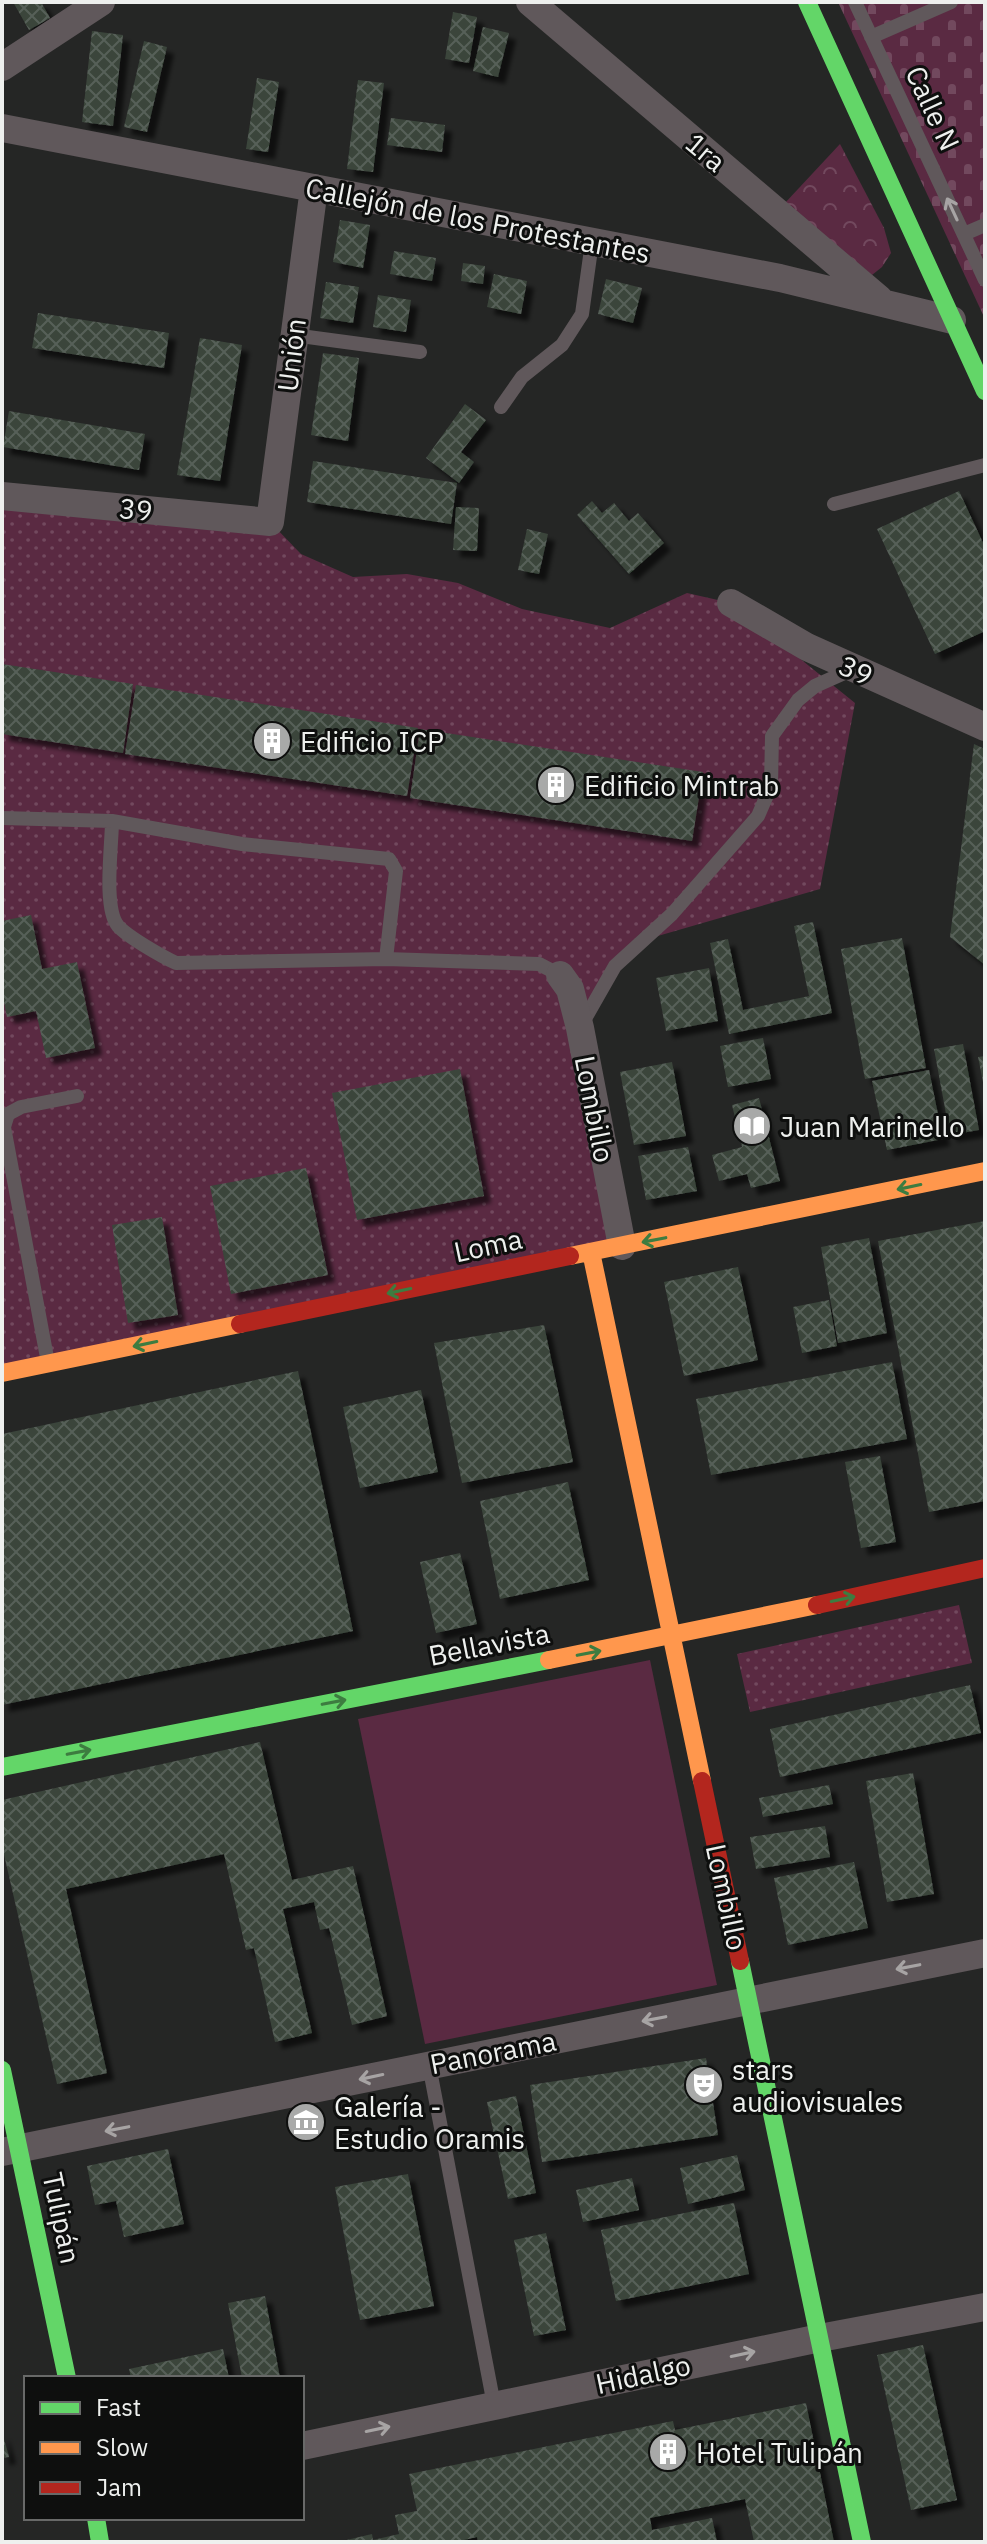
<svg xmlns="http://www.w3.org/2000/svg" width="987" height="2544" viewBox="0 0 987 2544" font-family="'IBM Plex Sans',sans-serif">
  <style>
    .grass { fill: url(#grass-dots) }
    .cemetery { fill: url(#cemetery-stones) }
    .park { fill: url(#park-crowns) }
    .pitch { fill: #5a2a42 }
    .building { fill: url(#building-cross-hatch); filter: url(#shadow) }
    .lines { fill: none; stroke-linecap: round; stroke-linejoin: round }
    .lane { stroke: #60585b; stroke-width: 14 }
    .street { stroke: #60585b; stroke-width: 28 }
    .fast { stroke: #63d668; stroke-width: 18 }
    .slow { stroke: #ff974d; stroke-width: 18 }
    .jam { stroke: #b3261e; stroke-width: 18 }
    .oneway { stroke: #a7a4a4 }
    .oneway2 { stroke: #3d7c40 }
    .labels { text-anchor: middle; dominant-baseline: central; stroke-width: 6; stroke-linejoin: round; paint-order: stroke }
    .street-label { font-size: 28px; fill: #eef0ee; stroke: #0e0f0e }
    .poi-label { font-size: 28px; fill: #eef0ee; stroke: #0e0f0e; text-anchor: start }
  </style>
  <defs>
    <pattern id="grass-dots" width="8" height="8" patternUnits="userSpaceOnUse" patternTransform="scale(2)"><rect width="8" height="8" fill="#5a2a42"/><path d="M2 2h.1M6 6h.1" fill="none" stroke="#72495e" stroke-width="1.8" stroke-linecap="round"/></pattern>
    <pattern id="cemetery-stones" width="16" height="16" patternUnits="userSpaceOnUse" patternTransform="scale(2)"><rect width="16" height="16" fill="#5a2a42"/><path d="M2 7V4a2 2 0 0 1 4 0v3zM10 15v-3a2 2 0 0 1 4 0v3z" fill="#72495e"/></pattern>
    <pattern id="park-crowns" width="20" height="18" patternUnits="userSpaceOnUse" patternTransform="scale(2)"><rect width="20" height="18" fill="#5a2a42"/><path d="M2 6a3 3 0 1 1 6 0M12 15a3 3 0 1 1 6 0" fill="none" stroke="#72495e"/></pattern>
    <pattern id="building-cross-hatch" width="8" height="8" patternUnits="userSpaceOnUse" patternTransform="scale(2)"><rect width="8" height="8" fill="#3a453b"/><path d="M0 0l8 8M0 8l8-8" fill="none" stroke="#576058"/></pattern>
    <filter id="shadow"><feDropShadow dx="7" dy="7" stdDeviation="2" flood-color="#0009"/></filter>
  </defs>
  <rect width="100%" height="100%" fill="#252625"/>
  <path class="grass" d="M2,496L270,522L301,554L353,577L407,574L458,583L522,609L610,628L687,593L731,603L855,703L820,889L644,940L615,966L580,1028L622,1246L2,1373Z
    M959,1605L972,1663L750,1712L737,1654Z"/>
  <path class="cemetery" d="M838,2H985V319Z"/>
  <path class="park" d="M840,144L884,228L891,253L882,267L872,275L785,203Z"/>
  <path class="pitch" d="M650,1660L717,1985L425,2044L358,1719Z"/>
  <path class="building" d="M13,2H41L50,18L29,30Z
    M453,12L477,17L469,63L445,59Z
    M483,27L509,33L498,77L473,71Z
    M92,31L123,35L113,126L82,122Z
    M144,41L167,47L147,132L124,127Z
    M257,78L279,82L268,152L246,149Z
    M358,80L384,83L373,172L347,169Z
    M391,118L445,125L442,152L387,145Z
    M340,220L370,225L363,268L333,262Z
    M394,251L436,258L432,281L390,274Z
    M463,263L485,266L483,284L461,281Z
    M494,274L527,281L521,314L487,307Z
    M606,279L642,288L633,323L598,314Z
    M326,282L359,287L353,323L320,318Z
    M378,295L411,300L406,332L373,327Z
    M38,313L169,333L164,368L32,348Z
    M200,338L242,345L220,481L177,475Z
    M323,353L359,358L348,441L311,435Z
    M465,404L486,420L461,452L474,462L459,483L426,458Z
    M9,411L145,434L139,470L3,447Z
    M313,461L457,483L451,524L307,502Z
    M959,491L985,547V638L983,632L935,654L877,529Z
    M592,501L602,513L614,503L629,521L638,513L664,543L629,574L577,515Z
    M456,507L479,508L477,551L453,550Z
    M527,529L548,534L539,574L518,570Z
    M2,664L133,684L123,753L2,734Z
    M136,685L418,728L407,796L125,754Z
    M420,729L703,772L692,841L410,798Z
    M974,744L985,749V965L950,937Z
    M31,915L42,969L77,962L95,1048L46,1058L36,1011L7,1017L2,993V921Z
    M813,922L832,1013L729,1034L710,943L728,939L743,1010L809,996L794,926Z
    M902,938L926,1068L865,1079L841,949Z
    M709,968L718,1021L666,1031L656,978Z
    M763,1038L771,1079L728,1087L720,1046Z
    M963,1044L979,1130L950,1135L934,1049Z
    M985,1056V1087H984L978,1057Z
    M672,1062L686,1136L634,1145L620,1072Z
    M460,1069L484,1196L357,1220L332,1093Z
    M929,1070L943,1139L887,1150L872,1081Z
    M759,1098L780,1181L751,1188L747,1174L719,1181L712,1155L742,1147L732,1105Z
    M688,1147L697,1191L646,1200L638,1156Z
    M306,1168L328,1275L231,1294L210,1186Z
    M162,1217L178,1315L128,1323L112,1225Z
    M985,1221V1501L929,1512L878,1241Z
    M869,1238L887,1333L838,1343L821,1247Z
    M738,1267L758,1360L684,1376L664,1282Z
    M829,1300L837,1346L802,1353L793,1307Z
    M544,1325L573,1462L462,1483L434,1343Z
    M892,1362L907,1439L711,1475L696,1399Z
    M298,1371L353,1631L2,1705V1434Z
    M421,1390L438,1472L360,1488L343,1407Z
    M880,1456L896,1542L861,1548L845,1462Z
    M568,1482L589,1580L500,1599L480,1501Z
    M460,1553L477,1624L436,1633L420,1562Z
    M970,1685L981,1733L780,1777L770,1729Z
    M260,1742L292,1880L353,1866L387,2016L352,2025L329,1928L320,1930L314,1902L283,1909L312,2033L275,2042L254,1948L246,1950L224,1854L66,1889L107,2073L57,2084L2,1846V1800Z
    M913,1773L934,1894L887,1902L866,1781Z
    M829,1785L833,1804L763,1817L759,1798Z
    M825,1826L830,1857L756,1869L750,1837Z
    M854,1862L868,1928L788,1945L774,1878Z
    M706,2058L718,2135L542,2162L530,2085Z
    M516,2096L536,2193L508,2199L487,2102Z
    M168,2149L184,2224L124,2237L116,2201L95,2205L87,2166Z
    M737,2155L745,2190L688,2204L680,2168Z
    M408,2174L434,2306L360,2320L335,2187Z
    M632,2178L639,2210L583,2222L576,2190Z
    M734,2203L749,2274L616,2301L601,2230Z
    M546,2233L566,2330L534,2336L514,2240Z
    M265,2296L280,2378H242L228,2303Z
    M923,2345L957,2500L911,2510L877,2355Z
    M223,2349L229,2378H131L129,2369Z
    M806,2403L834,2542H754L745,2499L650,2518L652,2530L712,2518L717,2542H478L477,2537L455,2542H338L372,2534L373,2540L399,2534L395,2515L417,2511L409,2474L673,2421L675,2430Z
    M2,2432L9,2457L2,2458Z"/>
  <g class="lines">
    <path class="lane" d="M855,2L985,280
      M871,37L951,2
      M964,234L985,225
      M293,335L420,352
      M501,407L522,377L562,345L582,314L592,242
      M834,504L985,465
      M2,818L112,821C112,845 103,908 118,926C128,937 161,956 176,963L386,959L539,964L560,975
      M112,821L242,844L389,859L396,871L386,959
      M582,1024L615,966L672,914L758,816L771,786L772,736L798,700L815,686L853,669
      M48,1363L4,1127L8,1114L21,1107L77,1096
      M429,2065L494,2405"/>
    <path class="street" d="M530,2L879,299
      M2,67L101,2
      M2,128L780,278L952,320
      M2,496L270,522L314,188
      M731,603L807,647L985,727
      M560,975L570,989L580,1028L622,1246
      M2,2152L985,1953
      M302,2446L820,2338L985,2307"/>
    <path class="fast" d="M807,2L985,391
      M2,1767L549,1660
      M740,1961L862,2542
      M2,2070L67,2378
      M96,2518L100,2542"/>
    <path class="slow" d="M591,1252L702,1781
      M570,1256L985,1171
      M2,1373L240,1324
      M549,1660L817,1605"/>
    <path class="jam" d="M240,1324L570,1256
      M817,1605L985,1568
      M702,1781L740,1961"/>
  </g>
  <defs><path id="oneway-shaft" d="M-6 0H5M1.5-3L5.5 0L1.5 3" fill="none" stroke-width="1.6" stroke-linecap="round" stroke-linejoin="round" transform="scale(2)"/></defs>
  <g class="oneway">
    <use href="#oneway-shaft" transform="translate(952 209) rotate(-115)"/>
    <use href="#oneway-shaft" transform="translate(908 1967) rotate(169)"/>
    <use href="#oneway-shaft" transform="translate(654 2019) rotate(169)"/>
    <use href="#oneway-shaft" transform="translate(371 2077) rotate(168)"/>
    <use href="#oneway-shaft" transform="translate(117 2129) rotate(169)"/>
    <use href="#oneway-shaft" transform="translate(743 2354) rotate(-12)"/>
    <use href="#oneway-shaft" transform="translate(378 2429) rotate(-12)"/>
  </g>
  <g class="oneway2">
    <use href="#oneway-shaft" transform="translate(909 1187) rotate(168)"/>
    <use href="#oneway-shaft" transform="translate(654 1240) rotate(169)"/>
    <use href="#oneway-shaft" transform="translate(399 1291) rotate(168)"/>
    <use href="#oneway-shaft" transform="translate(145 1344) rotate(168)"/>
    <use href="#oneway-shaft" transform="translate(843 1599) rotate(-12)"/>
    <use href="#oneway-shaft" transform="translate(589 1653) rotate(-11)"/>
    <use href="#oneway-shaft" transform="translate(334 1702) rotate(-11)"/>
    <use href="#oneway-shaft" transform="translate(79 1752) rotate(-11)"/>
  </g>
  <defs>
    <g id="building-disc" transform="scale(2)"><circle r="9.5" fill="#a8a9a8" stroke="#0e0f0e"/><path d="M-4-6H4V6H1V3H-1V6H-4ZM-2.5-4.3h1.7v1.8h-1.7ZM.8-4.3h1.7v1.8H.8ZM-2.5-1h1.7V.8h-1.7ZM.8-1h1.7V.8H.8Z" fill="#fff"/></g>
    <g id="library-disc" transform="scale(2)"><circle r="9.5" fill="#a8a9a8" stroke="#0e0f0e"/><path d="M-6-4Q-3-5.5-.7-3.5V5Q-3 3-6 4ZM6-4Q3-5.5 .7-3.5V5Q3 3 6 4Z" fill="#fff"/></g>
    <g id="theatre-disc" transform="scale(2)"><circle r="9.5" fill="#a8a9a8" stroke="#0e0f0e"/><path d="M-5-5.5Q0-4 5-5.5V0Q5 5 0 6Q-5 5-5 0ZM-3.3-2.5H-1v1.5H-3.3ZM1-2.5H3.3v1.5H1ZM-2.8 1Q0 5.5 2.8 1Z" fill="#fff"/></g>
    <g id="museum-disc" transform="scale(2)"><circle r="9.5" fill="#a8a9a8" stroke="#0e0f0e"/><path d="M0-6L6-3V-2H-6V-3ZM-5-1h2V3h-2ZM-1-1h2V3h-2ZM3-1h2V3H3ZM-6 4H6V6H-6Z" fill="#fff"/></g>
  </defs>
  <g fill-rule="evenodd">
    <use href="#building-disc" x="272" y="741"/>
    <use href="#building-disc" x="556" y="785"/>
    <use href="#library-disc" x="752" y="1126"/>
    <use href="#theatre-disc" x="704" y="2085"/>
    <use href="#museum-disc" x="306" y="2122"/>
    <use href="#building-disc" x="668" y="2452"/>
  </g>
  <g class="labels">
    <g class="street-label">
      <text transform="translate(933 108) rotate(65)">Calle N</text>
      <text transform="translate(706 152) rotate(40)">1ra</text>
      <text transform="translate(478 220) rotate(11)">Callejón de los Protestantes</text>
      <text transform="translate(291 355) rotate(-83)">Unión</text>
      <text transform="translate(136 509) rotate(5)">39</text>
      <text transform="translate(856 670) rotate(24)">39</text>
      <text transform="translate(595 1109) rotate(79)">Lombillo</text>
      <text transform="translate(488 1245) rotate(-12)">Loma</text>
      <text transform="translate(489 1644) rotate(-11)">Bellavista</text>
      <text transform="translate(727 1897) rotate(78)">Lombillo</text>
      <text transform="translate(493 2052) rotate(-11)">Panorama</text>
      <text transform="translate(62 2218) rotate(78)">Tulipán</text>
      <text transform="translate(643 2374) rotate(-12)">Hidalgo</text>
    </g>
    <g class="poi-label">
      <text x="300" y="741">Edificio ICP</text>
      <text x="584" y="785">Edificio Mintrab</text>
      <text x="780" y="1126">Juan Marinello</text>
      <text x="732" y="2069">stars<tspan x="732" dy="32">audiovisuales</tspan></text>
      <text x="334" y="2106">Galería -<tspan x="334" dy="32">Estudio Oramis</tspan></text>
      <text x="696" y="2452">Hotel Tulipán</text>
    </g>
  </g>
  <rect width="987" height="2544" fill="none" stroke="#eef0ee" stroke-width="8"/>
  <rect x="24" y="2376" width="280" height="144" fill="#0e0f0e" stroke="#686968" stroke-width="2"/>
  <rect x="40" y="2402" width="40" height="12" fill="#63d668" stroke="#686968" stroke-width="2"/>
  <text x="96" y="2416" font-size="24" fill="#eef0ee">Fast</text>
  <rect x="40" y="2442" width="40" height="12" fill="#ff974d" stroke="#686968" stroke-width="2"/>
  <text x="96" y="2456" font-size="24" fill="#eef0ee">Slow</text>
  <rect x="40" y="2482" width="40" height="12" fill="#b3261e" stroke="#686968" stroke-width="2"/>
  <text x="96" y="2496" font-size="24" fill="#eef0ee">Jam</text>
</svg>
